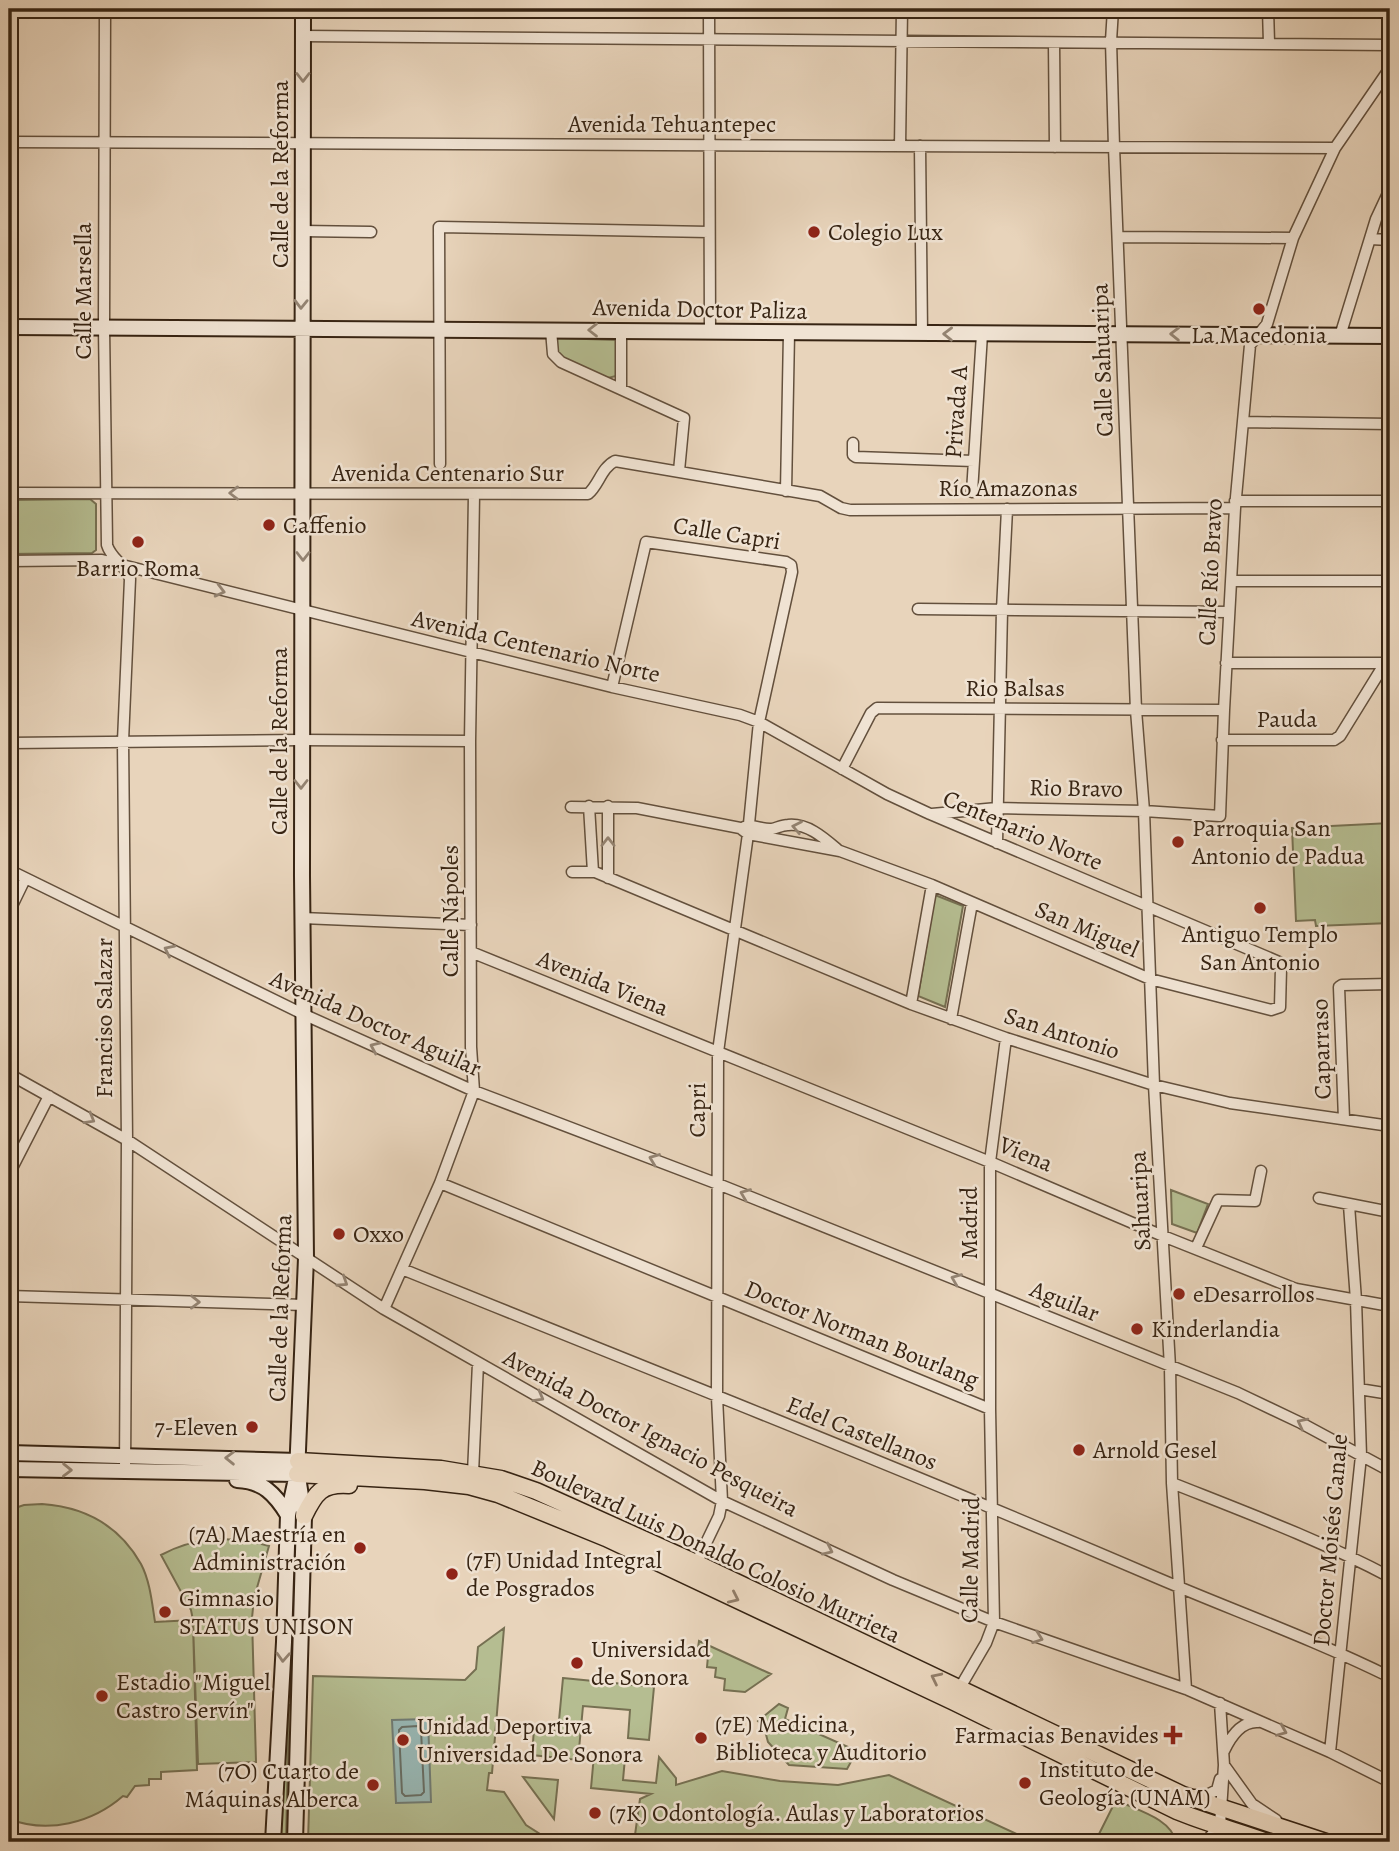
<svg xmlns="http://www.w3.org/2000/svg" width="1399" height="1851" viewBox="0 0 1399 1851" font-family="Alegreya,serif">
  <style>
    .green { fill: #b5bd91; stroke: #767052; stroke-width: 2 }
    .water { fill: #98b7b4; stroke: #717c74; stroke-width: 2 }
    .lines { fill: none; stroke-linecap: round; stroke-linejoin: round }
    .shore { stroke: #686e64; stroke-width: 2 }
    .street-casing { stroke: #63503d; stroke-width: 13 }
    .secondary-casing { stroke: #372413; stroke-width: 18 }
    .primary-casing { stroke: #372413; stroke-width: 19 }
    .street { stroke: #f0e3d3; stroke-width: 10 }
    .secondary { stroke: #f0e3d3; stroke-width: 14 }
    .primary { stroke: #e8d4bb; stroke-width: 16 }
    .oneway { stroke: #948473 }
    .oneway2 { stroke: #907c67 }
    .poi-dot { fill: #8f2418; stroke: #f0e3d3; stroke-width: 2.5 }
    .labels { text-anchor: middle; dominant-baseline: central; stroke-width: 5; stroke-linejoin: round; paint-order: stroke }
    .street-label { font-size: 24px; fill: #372413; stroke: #f0e3d3 }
    .poi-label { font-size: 24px; fill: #372413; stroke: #f0e3d3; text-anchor: start }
  </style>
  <rect width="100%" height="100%" fill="#e8d4bb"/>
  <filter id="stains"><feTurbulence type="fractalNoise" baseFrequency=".00286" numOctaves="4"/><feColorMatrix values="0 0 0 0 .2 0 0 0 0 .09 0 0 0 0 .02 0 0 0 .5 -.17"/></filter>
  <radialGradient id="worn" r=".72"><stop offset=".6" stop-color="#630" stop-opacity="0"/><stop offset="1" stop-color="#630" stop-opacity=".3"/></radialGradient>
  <path class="green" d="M555,338L617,340L616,376L608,378L561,358L558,356Z
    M90,499L96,504V550L92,553L9,554V500Z
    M1390,823V923L1316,926L1315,920L1296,921L1292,828Z
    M935,895L963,906L945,1007L918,996Z
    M1171,1190L1208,1204L1197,1233L1172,1224Z
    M42,1504C85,1507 119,1525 141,1564C150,1581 152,1603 155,1622L193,1620L191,1610L161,1555C196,1536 231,1536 269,1546L254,1598L252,1618L256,1762L198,1764L193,1624L197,1770L161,1772V1779H149V1785L135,1786L127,1797L123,1796C92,1823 48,1834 9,1819V1510L24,1505Z
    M504,1628L492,1773H489L487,1790L504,1792L526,1825L543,1836L545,1842H308L313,1676L465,1680L476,1669L478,1647Z
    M699,1641L771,1674L745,1692L724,1690L725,1679L715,1677L716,1668L707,1667L708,1656L697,1655Z
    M563,1678L654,1687L649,1740L628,1738L630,1710L583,1706L578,1760L532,1755L534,1729L558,1731Z
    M779,1704L788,1708L785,1719L857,1751L847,1769L789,1765L768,1742L764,1727L758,1721Z
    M287,1705H289L286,1842H280Z
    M594,1755L625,1758L623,1780L656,1783L659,1757L676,1778V1785L722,1771L780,1781L838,1785L889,1775L1034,1842H634L640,1799L651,1794L591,1788Z
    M523,1777L558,1780L554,1819Z
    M1116,1800C1136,1810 1171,1818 1176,1842H1095Z"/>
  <path class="water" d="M428,1719L431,1802L396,1803L392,1720Z"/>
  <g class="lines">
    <path class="shore" d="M418,1726L421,1730L424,1792L421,1795L405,1796L402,1793L399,1730L402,1727Z"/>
    <g class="street-casing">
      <path id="street" d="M105,9L104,327L107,545C111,559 126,565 130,579L123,741L127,1140L125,1471
        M709,9L710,332
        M1113,9L1111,41L1114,147L1136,710L1144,811L1154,1085L1170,1367L1172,1483L1186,1689
        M1268,9L1269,43
        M303,36L1390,45
        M1054,43L1055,147
        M9,142L1335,148
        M900,146L902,9
        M920,146L922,334
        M302,231L371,232
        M1120,237L1293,238
        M1370,239L1390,240
        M551,330L553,354L561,362L684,418L679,471
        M621,331V389
        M1340,336L1376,219L1390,189
        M1243,422L1390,424
        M853,443V455L856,457L974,461
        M440,464L439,227L709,232
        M786,491L789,333
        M972,492L982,334
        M9,493L588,494C599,485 601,468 615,461L820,496L841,508L850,510L1235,508
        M1235,501H1390
        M9,561L102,560L612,687L740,715L759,722L887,794L930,814L1279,962L1281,968L1280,1007L1271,1010L1150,979L932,885L840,851L748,834L740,828L637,808L571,807
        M1231,581H1390
        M918,609L1229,612
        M1226,663H1385
        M612,687L646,542L786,562L791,565L792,572L759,722L748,834L718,1052L717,1397L722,1501L719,1516L694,1568
        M1222,740H1334L1340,736L1390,655
        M9,743L301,740L470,741
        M842,769L871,713L877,708L1224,710
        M589,806L593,872
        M932,814L997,808L1144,811L1220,816L1224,710L1235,508L1250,345L1267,324L1293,238L1335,148L1390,68
        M744,827C754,824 762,830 772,829C777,828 782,825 788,825C807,823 823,837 837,849
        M997,843L1002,610L1007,509
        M9,870L305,1015L474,1091L718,1184L1238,1393L1301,1423L1390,1471
        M572,872H595L911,1004L1006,1038L1154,1085L1230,1103L1390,1126
        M608,878V806
        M9,912L25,879
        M302,918L471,925
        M471,952L990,1162L1163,1236L1296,1289L1390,1306
        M911,1004L932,885
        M951,1019L972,903
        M9,1074L127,1140L384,1309L722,1501L893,1580L994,1622L1186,1689L1330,1752L1390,1782
        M1344,1119L1339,987L1342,985L1390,984
        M9,1174L49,1096
        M440,1183L990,1409
        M1319,1198L1390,1212
        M1196,1248L1218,1200L1255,1201L1261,1171
        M402,1269C651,1370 901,1468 1148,1574C1229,1609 1311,1638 1390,1677
        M9,1296L305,1305
        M384,1309L440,1183L474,1091L471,1047L470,741L474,495
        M1359,1389L1390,1394
        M473,1473L478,1363
        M1172,1483C1245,1512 1320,1540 1390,1577
        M958,1691L986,1643L994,1622L990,1409V1162L1006,1038
        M1220,1703L1224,1765L1220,1825L1222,1842
        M1224,1751C1231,1736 1241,1721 1258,1722
        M1330,1752L1361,1456L1356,1300L1349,1205
        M1224,1765L1252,1804L1276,1820
        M1195,1795H1207L1217,1790L1220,1779
        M1206,1842L1220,1825"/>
    </g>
    <g class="secondary-casing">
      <path id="secondary" d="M9,327L1390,336
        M9,1453L298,1461
        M9,1469L297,1474
        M237,1480C263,1481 275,1494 288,1515
        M273,1842L284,1642L288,1515L297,1474L306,1258L302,876L303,9
        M295,1842L304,1516L299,1483"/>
    </g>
    <g class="primary-casing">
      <path id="primary" d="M298,1461L441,1469L501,1479L536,1491L696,1563L1183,1795L1326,1842
        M297,1474L425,1481L469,1486L498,1494L606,1538L952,1701L1177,1811C1206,1823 1237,1831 1267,1842
        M304,1516C315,1493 322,1483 349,1485"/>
    </g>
    <use href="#street" class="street"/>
    <use href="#secondary" class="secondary"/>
    <use href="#primary" class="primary"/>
  </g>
  <defs><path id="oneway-chevron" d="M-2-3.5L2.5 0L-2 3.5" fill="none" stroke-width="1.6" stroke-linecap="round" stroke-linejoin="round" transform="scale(1.75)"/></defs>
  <g class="oneway">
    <use href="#oneway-chevron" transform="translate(303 77) rotate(90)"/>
    <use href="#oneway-chevron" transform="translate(301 304) rotate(91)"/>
    <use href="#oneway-chevron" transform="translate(593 330) rotate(-180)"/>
    <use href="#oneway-chevron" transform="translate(948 334) rotate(-179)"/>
    <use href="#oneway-chevron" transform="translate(1175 334) rotate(-179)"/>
    <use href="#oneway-chevron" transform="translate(234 493) rotate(-180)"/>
    <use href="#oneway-chevron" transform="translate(303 556) rotate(90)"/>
    <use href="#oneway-chevron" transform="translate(220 591) rotate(14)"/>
    <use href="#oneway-chevron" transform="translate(301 784) rotate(90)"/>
    <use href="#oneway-chevron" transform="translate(797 827) rotate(-169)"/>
    <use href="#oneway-chevron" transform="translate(608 842) rotate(-90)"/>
    <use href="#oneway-chevron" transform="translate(169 950) rotate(-154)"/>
    <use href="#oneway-chevron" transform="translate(375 1047) rotate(-156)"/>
    <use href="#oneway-chevron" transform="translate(90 1119) rotate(30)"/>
    <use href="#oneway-chevron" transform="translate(654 1159) rotate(-159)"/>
    <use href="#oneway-chevron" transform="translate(745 1194) rotate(-158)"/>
    <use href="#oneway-chevron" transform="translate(956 1279) rotate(-158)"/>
    <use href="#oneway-chevron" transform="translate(343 1282) rotate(33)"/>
    <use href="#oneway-chevron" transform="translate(195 1302) rotate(1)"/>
    <use href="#oneway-chevron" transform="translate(539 1397) rotate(29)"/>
    <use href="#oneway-chevron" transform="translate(1302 1423) rotate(-153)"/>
    <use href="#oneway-chevron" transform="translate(230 1458) rotate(-179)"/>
    <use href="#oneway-chevron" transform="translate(67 1470) rotate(1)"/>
    <use href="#oneway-chevron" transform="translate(828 1550) rotate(25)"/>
    <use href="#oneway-chevron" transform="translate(1038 1638) rotate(20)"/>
    <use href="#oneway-chevron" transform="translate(283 1657) rotate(93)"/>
    <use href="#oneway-chevron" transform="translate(1282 1731) rotate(23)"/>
  </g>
  <g class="oneway2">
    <use href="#oneway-chevron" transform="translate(734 1598) rotate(25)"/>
    <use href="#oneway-chevron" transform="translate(936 1678) rotate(-154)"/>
  </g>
  <g class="poi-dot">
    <circle cx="814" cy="232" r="7"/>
    <circle cx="1259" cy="309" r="7"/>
    <circle cx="269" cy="525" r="7"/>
    <circle cx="138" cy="542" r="7"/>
    <circle cx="1178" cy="842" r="7"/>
    <circle cx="1260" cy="908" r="7"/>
    <circle cx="339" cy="1234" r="7"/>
    <circle cx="1179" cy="1294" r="7"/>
    <circle cx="1137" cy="1329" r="7"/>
    <circle cx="252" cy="1427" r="7"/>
    <circle cx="1079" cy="1450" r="7"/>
    <circle cx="360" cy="1548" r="7"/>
    <circle cx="452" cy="1574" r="7"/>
    <circle cx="165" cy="1612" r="7"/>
    <circle cx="577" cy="1663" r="7"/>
    <circle cx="102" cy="1696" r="7"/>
    <path d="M1169.5 1724.5h7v7h7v7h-7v7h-7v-7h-7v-7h7z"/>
    <circle cx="701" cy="1738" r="7"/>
    <circle cx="403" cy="1740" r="7"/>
    <circle cx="1025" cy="1783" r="7"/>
    <circle cx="373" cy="1785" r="7"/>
    <circle cx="595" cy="1813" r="7"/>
  </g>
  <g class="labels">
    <g class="street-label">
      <text x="672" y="124">Avenida Tehuantepec</text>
      <text transform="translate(280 174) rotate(-90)">Calle de la Reforma</text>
      <text transform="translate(83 291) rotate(-90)">Calle Marsella</text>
      <text transform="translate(700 309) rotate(1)">Avenida Doctor Paliza</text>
      <text transform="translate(1102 360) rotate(-92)">Calle Sahuaripa</text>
      <text transform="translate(956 412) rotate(-86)">Privada A</text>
      <text x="448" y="473">Avenida Centenario Sur</text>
      <text x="1008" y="488">Río Amazonas</text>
      <text transform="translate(727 533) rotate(9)">Calle Capri</text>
      <text transform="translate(1210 572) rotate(-87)">Calle Río Bravo</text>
      <text transform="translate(536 646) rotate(13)">Avenida Centenario Norte</text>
      <text x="1015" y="688">Rio Balsas</text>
      <text x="1287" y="719">Pauda</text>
      <text transform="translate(279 741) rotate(-90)">Calle de la Reforma</text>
      <text transform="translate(1076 788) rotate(1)">Rio Bravo</text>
      <text transform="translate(1023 830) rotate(23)">Centenario Norte</text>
      <text transform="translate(450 911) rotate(-90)">Calle Nápoles</text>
      <text transform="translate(1087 929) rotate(23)">San Miguel</text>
      <text transform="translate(603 983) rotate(22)">Avenida Viena</text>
      <text transform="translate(104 1018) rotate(-90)">Franciso Salazar</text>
      <text transform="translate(376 1023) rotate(24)">Avenida Doctor Aguilar</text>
      <text transform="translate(1062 1033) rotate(18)">San Antonio</text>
      <text transform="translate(1321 1049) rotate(-92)">Caparraso</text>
      <text transform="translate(697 1110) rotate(-90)">Capri</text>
      <text transform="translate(1026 1154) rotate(23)">Viena</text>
      <text transform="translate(1140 1201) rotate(-93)">Sahuaripa</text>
      <text transform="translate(969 1223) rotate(-90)">Madrid</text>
      <text transform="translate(1065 1301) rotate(22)">Aguilar</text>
      <text transform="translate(280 1308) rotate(-88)">Calle de la Reforma</text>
      <text transform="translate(862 1334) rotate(22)">Doctor Norman Bourlang</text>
      <text transform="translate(651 1433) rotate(28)">Avenida Doctor Ignacio Pesqueira</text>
      <text transform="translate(862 1433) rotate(22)">Edel Castellanos</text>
      <text transform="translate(1330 1540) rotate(-85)">Doctor Moisés Canale</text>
      <text transform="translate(716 1551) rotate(25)">Boulevard Luis Donaldo Colosio Murrieta</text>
      <text transform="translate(970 1560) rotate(-89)">Calle Madrid</text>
    </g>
    <g class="poi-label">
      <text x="828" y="232">Colegio Lux</text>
      <text x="1259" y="335" text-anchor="middle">La Macedonia</text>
      <text x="283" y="525">Caffenio</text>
      <text x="138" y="568" text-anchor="middle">Barrio Roma</text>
      <text x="1192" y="828">Parroquia San<tspan x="1192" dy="28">Antonio de Padua</tspan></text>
      <text x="1260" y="934" text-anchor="middle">Antiguo Templo<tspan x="1260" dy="28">San Antonio</tspan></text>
      <text x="353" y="1234">Oxxo</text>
      <text x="1193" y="1294">eDesarrollos</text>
      <text x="1151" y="1329">Kinderlandia</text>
      <text x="238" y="1427" text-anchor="end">7-Eleven</text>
      <text x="1093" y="1450">Arnold Gesel</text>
      <text x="346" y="1534" text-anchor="end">(7A) Maestría en<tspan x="346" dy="28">Administración</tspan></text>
      <text x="466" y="1560">(7F) Unidad Integral<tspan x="466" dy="28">de Posgrados</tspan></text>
      <text x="179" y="1598">Gimnasio<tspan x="179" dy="28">STATUS UNISON</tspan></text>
      <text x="591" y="1649">Universidad<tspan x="591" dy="28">de Sonora</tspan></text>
      <text x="116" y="1682">Estadio "Miguel<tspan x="116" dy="28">Castro Servín"</tspan></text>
      <text x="715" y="1724">(7E) Medicina,<tspan x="715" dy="28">Biblioteca y Auditorio</tspan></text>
      <text x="417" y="1726">Unidad Deportiva<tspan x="417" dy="28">Universidad De Sonora</tspan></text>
      <text x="1159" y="1735" text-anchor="end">Farmacias Benavides</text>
      <text x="1039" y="1769">Instituto de<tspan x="1039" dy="28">Geología (UNAM)</tspan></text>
      <text x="359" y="1771" text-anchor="end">(7O) Cuarto de<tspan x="359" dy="28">Máquinas Alberca</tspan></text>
      <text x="609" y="1813">(7K) Odontología. Aulas y Laboratorios</text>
    </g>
  </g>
  <rect width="1399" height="1851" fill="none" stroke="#e8d4bb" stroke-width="35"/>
  <rect x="10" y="10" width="1378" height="1830" fill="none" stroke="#372413" stroke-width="3.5"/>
  <rect x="18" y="18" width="1364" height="1816" fill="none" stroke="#372413" stroke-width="2"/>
  <rect width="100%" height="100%" filter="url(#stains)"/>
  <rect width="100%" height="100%" fill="url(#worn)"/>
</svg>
